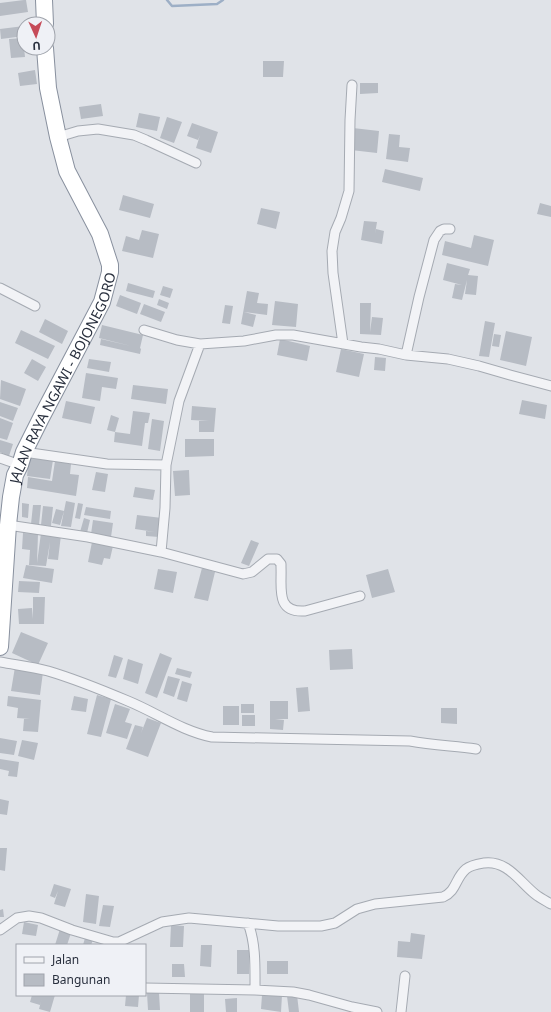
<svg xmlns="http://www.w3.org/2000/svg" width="551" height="1012" viewBox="0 0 551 1012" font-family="'Noto Sans',sans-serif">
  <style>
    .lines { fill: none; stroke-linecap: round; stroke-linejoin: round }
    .stream { stroke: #9dafc6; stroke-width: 2.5 }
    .building { fill: #b7bcc4 }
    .street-casing { stroke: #a5aab2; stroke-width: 11 }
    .highway-casing { stroke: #88909e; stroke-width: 18 }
    .street { stroke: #f2f3f6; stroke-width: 9 }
    .highway { stroke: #fff; stroke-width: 16 }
    .labels { text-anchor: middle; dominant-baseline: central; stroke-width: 4; stroke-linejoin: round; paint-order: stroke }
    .street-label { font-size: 14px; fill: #29303e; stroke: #eff1f6 }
  </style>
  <rect width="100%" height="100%" fill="#e0e3e8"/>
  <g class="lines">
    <path class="stream" d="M167,0L172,6L217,4L223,0"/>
  </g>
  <path class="building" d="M24,0H26L28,12L0,16V3Z
    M24,26V36L1,39L0,29Z
    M23,38L25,57L11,58L9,39Z
    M263,61H284L283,77H263Z
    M35,70L37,84L20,86L18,73Z
    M360,83H378V93L360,94Z
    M101,104L103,116L81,119L79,107Z
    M139,113L160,117L157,131L136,127Z
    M167,117L182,122L174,143L160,138Z
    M192,123L218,132L211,153L196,148L200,135L198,140L187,136Z
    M353,128L379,131L377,153L351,150Z
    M389,134L400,135L399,147L410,148L408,162L386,159Z
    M385,169L423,178L420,191L382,182Z
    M123,195L154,204L150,218L119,210Z
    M540,203L551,206V217L537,214Z
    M261,208L280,212L276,229L257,224Z
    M364,221L377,222L375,234L376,229L384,231L382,244L361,240Z
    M142,230L159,234L153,258L122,251L126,236L139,240Z
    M474,235L494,240L488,266L442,255L445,241L471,248Z
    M447,263L470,269L468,275L478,276L476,295L465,294L467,280L462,300L452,298L455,284L462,285L443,280Z
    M128,283L155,291L153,298L126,291Z
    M163,286L173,289L170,298L160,295Z
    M247,291L259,293L257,303L268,304L267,315L244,312L256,315L253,327L241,324Z
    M120,295L141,303L137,314L116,306Z
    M159,299L169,303L167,309L157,305Z
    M275,301L298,304L296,327L272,325Z
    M360,303H371L370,332L372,317L383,318L381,335L360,334Z
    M144,304L165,312L161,322L140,314Z
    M225,305L233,306L230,324L222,323Z
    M45,319L68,331L62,344L39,332Z
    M485,321L495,323L489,357L479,356Z
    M102,325L143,335L140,348L141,349L140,354L100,345L101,339L131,346L99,338Z
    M21,330L55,346L48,359L15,343Z
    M506,331L532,337L526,366L500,360Z
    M494,334L501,335L499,347L492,346Z
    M280,339L310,346L307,361L277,355Z
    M341,349L364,354L359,377L336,372Z
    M375,357L386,358L385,371L374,370Z
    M32,359L46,367L38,381L24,373Z
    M89,359L111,362L109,372L87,368Z
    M86,373L118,378L116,389L102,387L100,401L82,398Z
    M1,380L26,389L20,406L0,399Z
    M133,385L168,389L166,404L131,399Z
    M522,400L547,405L545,419L519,414Z
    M66,401L95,407L91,424L62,418Z
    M0,402L18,408L13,421L0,416Z
    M192,406L216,408L214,432H199V421H209L191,420Z
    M133,411L150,413L148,423H145L142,446L114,442L115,432L130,434Z
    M111,415L119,418L115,432L107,430Z
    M0,418L13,423L7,440L0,438Z
    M152,419L164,421L160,451L148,449Z
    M185,439H214V456L185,457Z
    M0,440L13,444L9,456L0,452Z
    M29,456L53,460L50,479L27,476Z
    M55,461L71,464L70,474L79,475L76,496L27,488L28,477L52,481Z
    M189,470L190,495L175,496L173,471Z
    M96,472L108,474L105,492L92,490Z
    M135,487L155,490L153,500L133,497Z
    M66,501L75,503L71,527L61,526Z
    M22,503L29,504L28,518L22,517Z
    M78,503L83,504L80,519L75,518Z
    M33,505H41L39,525L31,524Z
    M43,506L53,507L51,526L41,525Z
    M86,507L111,511L110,519L84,515Z
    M56,509L64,511L60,525L52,523Z
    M137,515L162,518L159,537L146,536V531L155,532L135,529Z
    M84,518L90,520L87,533L80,532Z
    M93,520L113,523L111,537L91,534Z
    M23,533L38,534L37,563L41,533L61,535L58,560L48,559L50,542L46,566L29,565L30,550L22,549Z
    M251,540L259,543L249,566L241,563Z
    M92,542L113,546L110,559L104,558L102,565L88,562Z
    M26,565L54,569L52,583L23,578Z
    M202,568L215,572L208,601L194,598Z
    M158,569L177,572L173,593L154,589Z
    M388,569L395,592L372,598L366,575Z
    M19,581L40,582L39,593L18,592Z
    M33,597H45L44,624H19L18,609L32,608L33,619Z
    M21,632L48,643L38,665L12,653Z
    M352,649L353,669L330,670L329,650Z
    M160,653L172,658L157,698L145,693Z
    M114,655L123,658L116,678L108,676Z
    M128,659L143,664L138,684L123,679Z
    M15,667L43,672L40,695L11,691Z
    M177,668L192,672L190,678L175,674Z
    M168,676L180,679L174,697L163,693Z
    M182,681L192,684L187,702L177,699Z
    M308,687L310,711L298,712L296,688Z
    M97,695L111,699L101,737L87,734Z
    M8,696L41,700L38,732L23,731L24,719H30L17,718L18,708L7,706Z
    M74,696L88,699L86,712L71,710Z
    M270,701H288V719H275L284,720L283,730L270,729Z
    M115,704L130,709L125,722L132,724L127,739L106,733Z
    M241,704H254V713H241Z
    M223,706H239V725H223Z
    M441,708H457V724L441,723Z
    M242,715H255V726H242Z
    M147,718L161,723L148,757L126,749L135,725L143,727L141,733Z
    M0,738L17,741L14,755L0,753Z
    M22,740L38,743L34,760L18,756Z
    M0,759L19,762L17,777L8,776L9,771L0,769Z
    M0,799L9,801L7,815L0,814Z
    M0,848H7L5,871L0,870Z
    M54,884L71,889L65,907L54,904L58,891L55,898L50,896Z
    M86,894L99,896L96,924L83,922Z
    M103,905L114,906L110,927L99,926Z
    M3,909L4,917H0V910Z
    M24,922L38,925L36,936L22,934Z
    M171,925L184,926L183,947H170Z
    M60,929L71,933L67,945H55Z
    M411,933L425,935L422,959L397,957L398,941L410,942Z
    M85,938L93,940L91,945H83Z
    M201,945H212L211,967L200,966Z
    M237,950H249V974H237Z
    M267,961H288V974H267Z
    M172,964H184L185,977H172Z
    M147,993H159L160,1010H148Z
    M190,994H204V1012H190Z
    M32,995H55L50,1012L39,1009L42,998L40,1005L30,1002Z
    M126,995H139L138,1007L125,1006Z
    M262,995H282L281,1012L261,1009Z
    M297,995L299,1012H289L287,996Z
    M237,998V1012H226L225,999Z"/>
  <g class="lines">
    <g class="street-casing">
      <path id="street" d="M58,137L78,131L98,129L134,135L146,140L196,163
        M0,288L35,306
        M144,330L177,340L200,344L244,341L276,335H293L361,347L379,349L406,355L448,359L479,366L510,375L551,386
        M343,344L333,273L332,251L335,232L341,218L349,191L350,120L352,85
        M406,355L419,297L434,240L440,231L444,229H450
        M24,452L107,464L166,465
        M0,458L20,465
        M8,525L88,537L161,552L243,574L252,572L268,559H277L281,564V567C282,588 275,613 305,611L360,596
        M161,552L165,508L166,465L179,401L200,344
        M0,662C16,665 32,667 48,671C75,679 102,690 128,701C157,713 182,731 212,737L410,741C432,745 454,746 476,749
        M248,923C256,944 255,967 255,990
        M0,930L17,918L29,916L41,918L72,930L113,942H119L162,922L189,918L278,926H321L335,923L357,909L375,904L443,897C457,891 455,878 466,869C471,865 478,864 484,863C507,860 519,881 535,894C540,898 546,901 551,904
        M145,988L255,990L293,992L309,995L352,1007L377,1012
        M401,1012L405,976"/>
    </g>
    <g class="highway-casing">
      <g id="highway">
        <path d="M44,0L45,24"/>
        <path id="s1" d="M0,647L8,525L11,497L15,475L20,465L24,452L41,418L102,302L110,272V265L100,234L67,171L58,137L48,88L45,48"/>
      </g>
    </g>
    <use href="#street" class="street"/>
    <use href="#highway" class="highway"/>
  </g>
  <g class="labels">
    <g class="street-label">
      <text stroke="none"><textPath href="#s1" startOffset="281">JALAN RAYA NGAWI - BOJONEGORO</textPath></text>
    </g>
  </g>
  <rect x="16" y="944" width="130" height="52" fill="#eff1f6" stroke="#a0a4ac"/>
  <rect x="24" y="957" width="20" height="6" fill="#f2f3f6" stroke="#a0a4ac"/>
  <text x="52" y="964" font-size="12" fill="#29303e">Jalan</text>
  <rect x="24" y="974" width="20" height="12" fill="#b7bcc4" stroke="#a0a4ac"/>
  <text x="52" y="984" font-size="12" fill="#29303e">Bangunan</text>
  <g transform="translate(36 36) rotate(177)"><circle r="19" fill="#eff1f6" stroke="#a0a4ac"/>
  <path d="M0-3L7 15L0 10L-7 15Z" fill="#c64b59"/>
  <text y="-6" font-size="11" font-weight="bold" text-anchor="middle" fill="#29303e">U</text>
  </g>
</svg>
